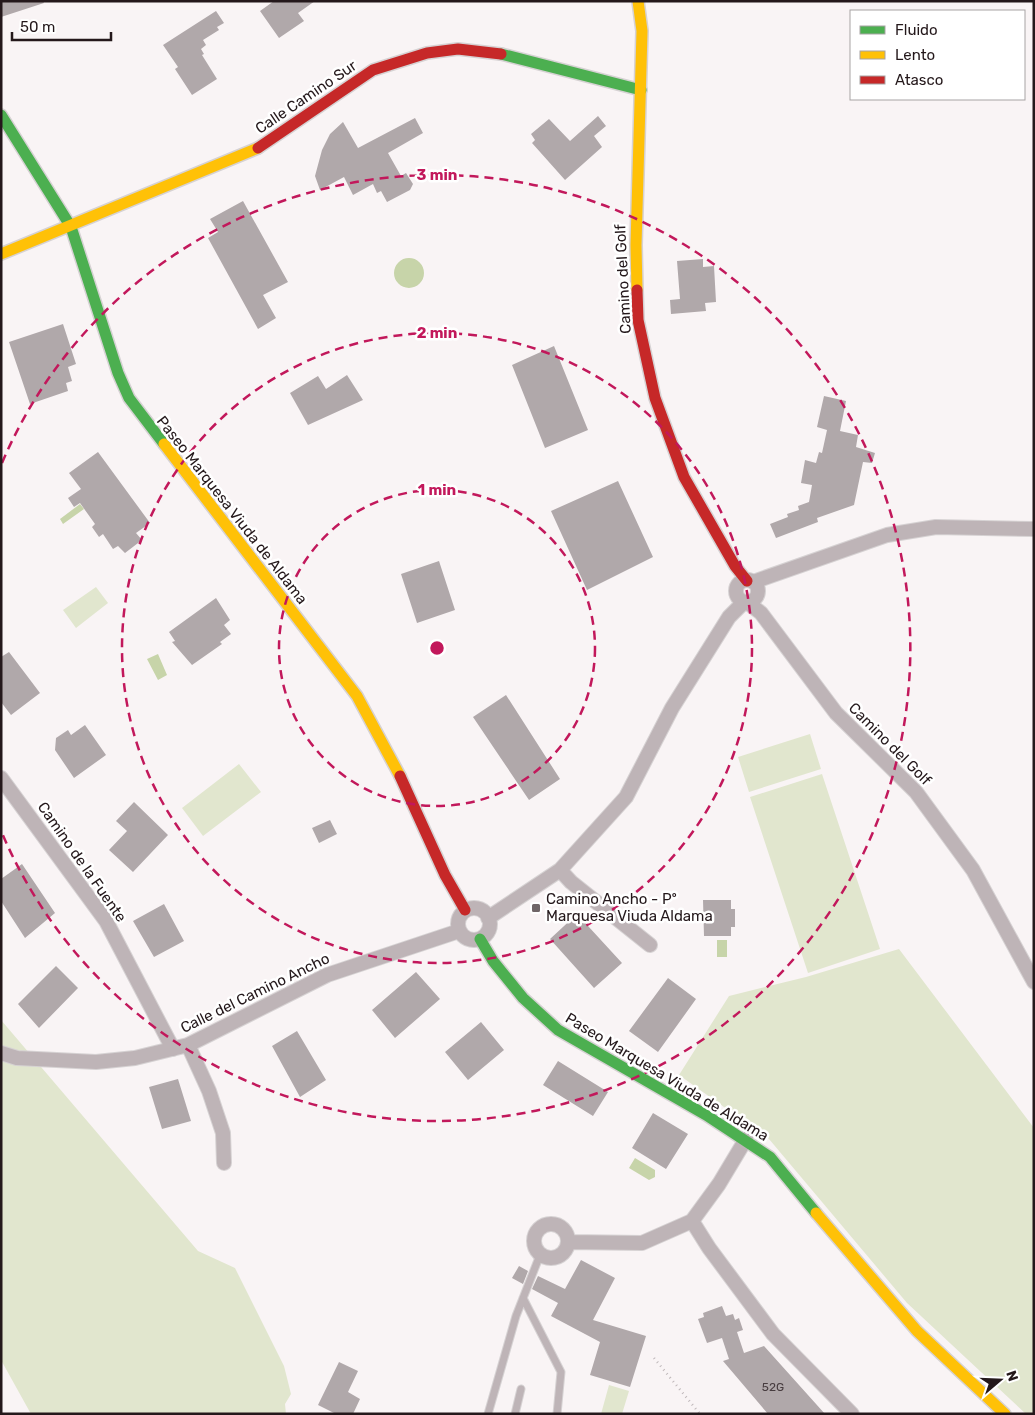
<svg xmlns="http://www.w3.org/2000/svg" width="1035" height="1415" viewBox="0 0 1035 1415" font-family="Rubik,sans-serif">
  <style>
    .green { fill: #e1e6ce }
    .water { fill: #c7d4a9 }
    .building { fill: #b0a8aa }
    .lines { fill: none; stroke-linecap: round; stroke-linejoin: round }
    .lane-casing { stroke: #d6d2d3; stroke-width: 9 }
    .street-casing { stroke: #d6d2d3; stroke-width: 16 }
    .fast-casing { stroke: #d6d2d3; stroke-width: 14 }
    .slow-casing { stroke: #d6d2d3; stroke-width: 14 }
    .jam-casing { stroke: #d6d2d3; stroke-width: 14 }
    .path { stroke: #bfb8ba; stroke-width: 2.5; stroke-dasharray: 1 4; stroke-linecap: butt }
    .lane { stroke: #beb4b7; stroke-width: 7 }
    .street { stroke: #beb4b7; stroke-width: 14 }
    .fast { stroke: #4caf50; stroke-width: 11 }
    .slow { stroke: #ffc107; stroke-width: 11 }
    .jam { stroke: #c62828; stroke-width: 11 }
    .ring { fill: none; stroke: #c2185b; stroke-width: 2.5; stroke-dasharray: 9 6 }
    .poi-dot { fill: #6f6567; stroke: #fff; stroke-width: 2 }
    .labels { text-anchor: middle; dominant-baseline: central; stroke-width: 5; stroke-linejoin: round; paint-order: stroke }
    .number-label { font-size: 12px; fill: #473c3f }
    .street-label { font-size: 15px; fill: #24181b; stroke: #fff }
    .poi-label { font-size: 15px; fill: #24181b; stroke: #fff; text-anchor: start }
    .centre { fill: #c2185b; stroke: #fff; stroke-width: 2.5 }
    .ring-label { font-size: 15px; text-anchor: middle; font-weight: bold; fill: #c2185b; stroke: #fff; stroke-width: 5; stroke-linejoin: round; paint-order: stroke }
  </style>
  <rect width="100%" height="100%" fill="#f9f4f5"/>
  <path class="green" d="M96,587L108,603L76,628L63,610Z
    M810,734L821,769L749,792L738,757Z
    M239,764L261,792L203,836L182,808Z
    M822,774L880,949L808,973L750,797Z
    M899,949L1034,1128V1414H1026L907,1303L769,1139L679,1075L729,996L806,977Z
    M1,1020L198,1251L235,1268L284,1366L291,1394L285,1404L286,1414H31L1,1360Z
    M609,1385L629,1391L622,1414H601Z"/>
  <path class="water" d="M394 273a15 15 0 1 1 30 0a15 15 0 1 1-30 0Z
    M80,504L84,509L63,524L60,519Z
    M158,654L167,675L158,680L147,659Z
    M717,940H727V957H717Z
    M635,1158L655,1170V1177L649,1180L629,1168Z"/>
  <path class="building" d="M1,1H43L44,3L1,17Z
    M274,1H315L298,13L304,21L279,38L260,11Z
    M216,11L224,23L217,27L219,30L203,40L206,45L201,49L204,54L202,55L217,79L192,95L175,69L178,67L163,45Z
    M598,116L606,126L594,136L602,147L565,180L532,143L535,140L531,134L549,119L570,141Z
    M415,118L423,133L388,153L401,176L406,173L413,184L410,190L387,202L381,191L377,193L373,184L353,195L344,177L320,190L315,176L322,150L330,134L343,122L358,148Z
    M243,201L288,282L263,295L276,318L258,329L208,238L218,232L210,219Z
    M703,259V267L714,266L716,302L705,303L706,311L671,314L670,300L680,299L677,261Z
    M63,324L76,364L68,367L72,381L66,383L68,391L30,404L9,342Z
    M554,346L588,430L545,448L512,365Z
    M347,375L363,400L308,425L290,393L318,376L326,389Z
    M824,396L846,401L840,431L858,435L856,447L875,453L872,463L863,462L854,505L817,518L818,522L776,538L770,524L788,517L787,514L799,510L798,506L809,502L812,485L801,483L805,460L816,463L819,452L822,453L827,430L817,427Z
    M98,452L150,523L136,533L142,540L125,553L118,546L113,549L103,534L99,537L92,527L95,524L80,503L74,507L68,498L81,489L69,473Z
    M618,481L653,557L587,590L551,511Z
    M439,561L455,610L417,623L401,574Z
    M216,598L230,620L224,625L231,634L220,642L222,644L192,665L172,642L175,641L169,632Z
    M9,652L40,693L11,715L1,702V657Z
    M506,695L560,779L529,800L473,717Z
    M85,725L106,755L74,778L55,750L56,738L68,730L71,735Z
    M134,802L168,835L133,872L109,850L127,831L116,821Z
    M330,820L337,834L319,843L312,828Z
    M22,864L55,913L25,938L1,901V879Z
    M703,900H731V909H735V927H731V936H704Z
    M164,904L184,941L154,957L133,921Z
    M577,914L622,963L594,988L550,939Z
    M56,966L78,988L39,1028L18,1004Z
    M416,972L440,999L395,1038L372,1010Z
    M668,978L696,999L658,1052L629,1031Z
    M481,1022L504,1050L468,1080L445,1052Z
    M297,1031L326,1080L300,1097L272,1046Z
    M558,1061L608,1092L593,1116L543,1085Z
    M178,1079L191,1121L162,1129L149,1087Z
    M653,1113L688,1134L666,1169L632,1148Z
    M581,1260L615,1278L593,1320L646,1336L630,1387L590,1375L600,1342L551,1316L558,1303L532,1289L538,1276L565,1289Z
    M519,1266L528,1271L523,1284L512,1278Z
    M722,1306L726,1316L733,1314L735,1320L739,1318L743,1330L737,1332L744,1353L764,1346L825,1414H768L723,1361L729,1359L722,1338L707,1343L698,1319L704,1317L703,1313Z
    M339,1362L358,1371L348,1392L360,1399L353,1414H336L318,1405Z"/>
  <g class="lines">
    <g class="lane-casing">
      <path id="lane" d="M523,1298L561,1372L557,1414
        M488,1414L516,1316L540,1255
        M515,1414L521,1389"/>
    </g>
    <g class="street-casing">
      <path id="street" d="M736 591a11 11 0 1 1 22 0a11 11 0 1 1-22 0Z
        M753,582L887,535L936,527L1034,529
        M747,602L761,613L836,713L916,792L973,870L1034,982
        M1,778L106,921L173,1049
        M560,870L571,882L650,945
        M458 924a16 16 0 1 1 32 0a16 16 0 1 1-32 0Z
        M488,918L560,870L626,797L672,708L729,617L744,602
        M188,1045L209,1091L223,1133L224,1163
        M1,1053L17,1058L96,1062L135,1058L188,1045L327,975L459,931
        M692,1221L709,1248L773,1334L852,1414
        M534 1241a17 17 0 1 1 34 0a17 17 0 1 1-34 0Z
        M568,1242L642,1243L692,1221L719,1184L746,1139"/>
    </g>
    <g class="fast-casing">
      <path id="fast" d="M501,54L641,90
        M1,115L71,227L118,373L129,398L164,444
        M480,939L493,961L523,998L558,1030L706,1115L770,1157L816,1213"/>
    </g>
    <g class="slow-casing">
      <path id="slow" d="M1,254L258,148
        M637,290L636,245L642,31L638,1
        M164,444L357,696L400,776
        M816,1213L917,1331L1005,1414"/>
    </g>
    <g class="jam-casing">
      <path id="jam" d="M258,148L373,70L427,53L458,49L501,54
        M637,290L638,320L655,398L684,477L735,566L747,581
        M400,776L445,875L465,910"/>
    </g>
    <path class="path" d="M654,1358L700,1414"/>
    <use href="#lane" class="lane"/>
    <use href="#street" class="street"/>
    <use href="#fast" class="fast"/>
    <use href="#slow" class="slow"/>
    <use href="#jam" class="jam"/>
  </g>
  <g class="ring">
    <circle cx="437" cy="648" r="158"/>
    <circle cx="437" cy="648" r="315"/>
    <path d="M2 463A473 473 0 1 1 2 833"/>
  </g>
  <rect class="poi-dot" x="531" y="903" width="10" height="10" rx="2.5"/>
  <g class="labels">
    <g class="number-label">
      <text x="773" y="1387">52G</text>
    </g>
    <g class="street-label">
      <text transform="translate(306 97) rotate(-34)">Calle Camino Sur</text>
      <text transform="translate(623 279) rotate(-93)">Camino del Golf</text>
      <text transform="translate(232 510) rotate(52)">Paseo Marquesa Viuda de Aldama</text>
      <text transform="translate(890 744) rotate(45)">Camino del Golf</text>
      <text transform="translate(82 862) rotate(55)">Camino de la Fuente</text>
      <text transform="translate(255 993) rotate(-26)">Calle del Camino Ancho</text>
      <text transform="translate(667 1077) rotate(31)">Paseo Marquesa Viuda de Aldama</text>
    </g>
    <g class="poi-label">
      <text x="546" y="899">Camino Ancho - Pº<tspan x="546" dy="17">Marquesa Viuda Aldama</tspan></text>
    </g>
  </g>
  <circle cx="437" cy="648" r="8" class="centre"/>
  <g class="ring-label">
    <text x="437" y="180">3 min</text>
    <text x="437" y="338">2 min</text>
    <text x="437" y="495">1 min</text>
  </g>
  <rect width="1035" height="1415" fill="none" stroke="#24181b" stroke-width="5"/>
  <rect x="850" y="10" width="175" height="90" fill="#ffffff" stroke="#a7a3a4"/>
  <rect x="860" y="26" width="25" height="8" fill="#4caf50" stroke="#a7a3a4"/>
  <text x="895" y="35" font-size="15" fill="#24181b">Fluido</text>
  <rect x="860" y="51" width="25" height="8" fill="#ffc107" stroke="#a7a3a4"/>
  <text x="895" y="60" font-size="15" fill="#24181b">Lento</text>
  <rect x="860" y="76" width="25" height="8" fill="#c62828" stroke="#a7a3a4"/>
  <text x="895" y="85" font-size="15" fill="#24181b">Atasco</text>
  <g transform="translate(1000 1380) rotate(71)" stroke="#ffffff" stroke-width="4" paint-order="stroke">
  <path d="M0-4L9 19L0 12L-9 19Z" fill="#24181b"/>
  <text y="-8" font-size="14" font-weight="bold" text-anchor="middle" fill="#24181b">N</text>
  </g>
  <path d="M12 32v8h99v-8" fill="none" stroke="#24181b" stroke-width="2.5"/>
  <text x="20" y="32" font-size="15" fill="#24181b" stroke="#ffffff" stroke-width="4" paint-order="stroke">50 m</text>
</svg>
